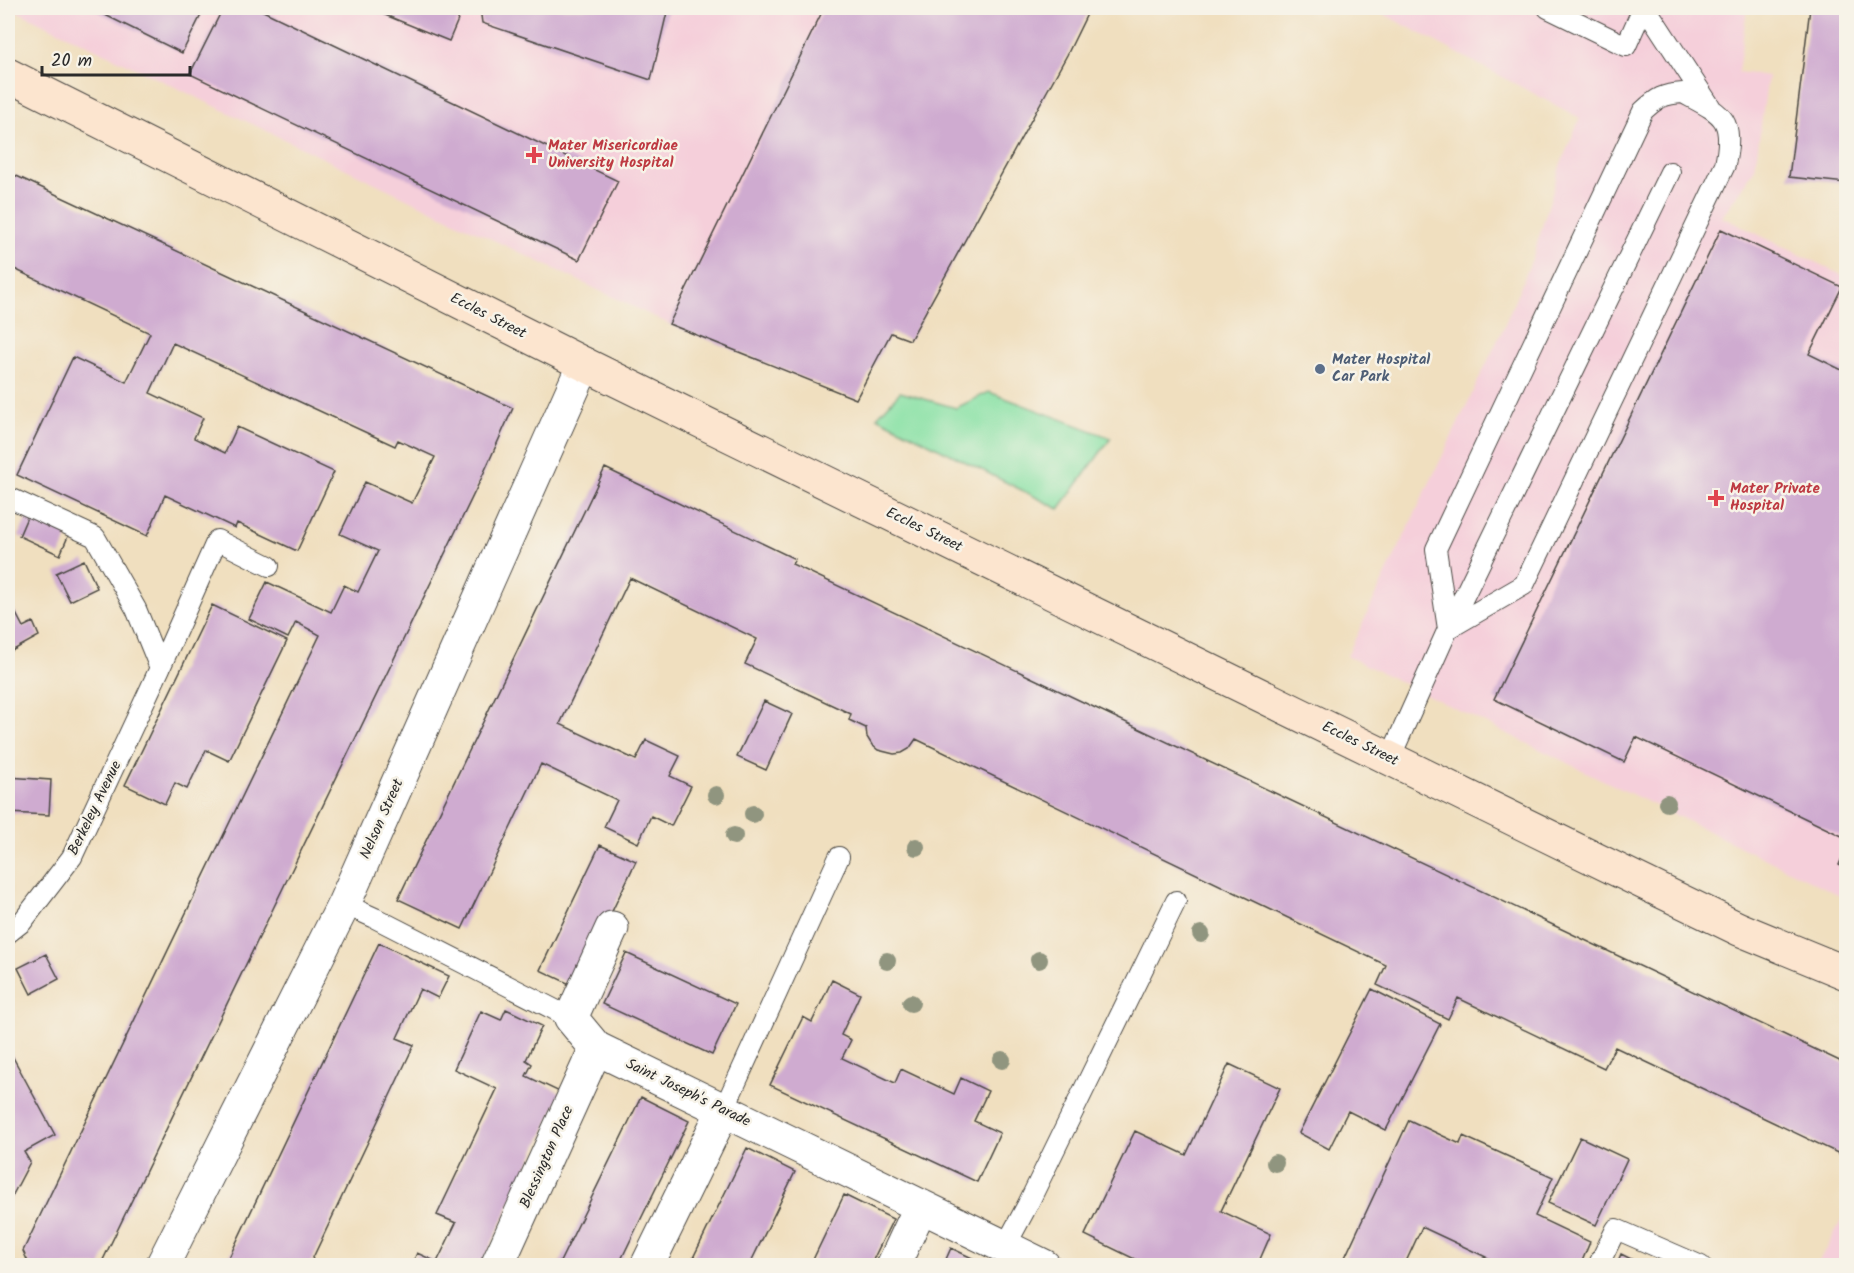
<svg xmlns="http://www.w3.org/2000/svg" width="1854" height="1273" viewBox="0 0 1854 1273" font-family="Kalam,sans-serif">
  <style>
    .built { fill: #f5cfda }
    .green { fill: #88e1a5; stroke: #5a8668; stroke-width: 1.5 }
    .building { fill: #cfabd0 }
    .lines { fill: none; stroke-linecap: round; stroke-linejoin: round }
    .lane-casing { stroke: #494641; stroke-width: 22 }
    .street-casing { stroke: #494641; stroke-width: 35 }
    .secondary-casing { stroke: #494641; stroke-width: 35 }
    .lane { stroke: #fff; stroke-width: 20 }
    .street { stroke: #fff; stroke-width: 33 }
    .secondary { stroke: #fce5cf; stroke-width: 33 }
    .tree { fill: #90957f }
    .health-dot { fill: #e0444e; stroke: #f7f3e8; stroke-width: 2 }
    .service-dot { fill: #5c6f8a; stroke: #f7f3e8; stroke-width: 2 }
    .labels { text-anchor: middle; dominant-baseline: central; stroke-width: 5; stroke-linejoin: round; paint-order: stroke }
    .health-label { font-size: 15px; font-weight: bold; fill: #be3a42; stroke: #f7f3e8; text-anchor: start }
    .street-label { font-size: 15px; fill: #2b2b2b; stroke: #f7f3e8 }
    .service-label { font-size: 15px; font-weight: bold; fill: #4e5e75; stroke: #f7f3e8; text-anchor: start }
  </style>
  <rect width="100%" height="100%" fill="#f7f3e8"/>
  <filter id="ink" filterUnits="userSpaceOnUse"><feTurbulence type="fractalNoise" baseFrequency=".0167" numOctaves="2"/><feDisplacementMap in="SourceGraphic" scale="12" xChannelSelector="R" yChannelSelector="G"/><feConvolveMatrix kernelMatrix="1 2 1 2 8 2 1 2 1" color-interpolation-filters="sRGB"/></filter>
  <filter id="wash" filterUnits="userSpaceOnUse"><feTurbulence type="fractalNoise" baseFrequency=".008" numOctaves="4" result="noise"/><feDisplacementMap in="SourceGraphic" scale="24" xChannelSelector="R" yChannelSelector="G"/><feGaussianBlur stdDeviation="1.35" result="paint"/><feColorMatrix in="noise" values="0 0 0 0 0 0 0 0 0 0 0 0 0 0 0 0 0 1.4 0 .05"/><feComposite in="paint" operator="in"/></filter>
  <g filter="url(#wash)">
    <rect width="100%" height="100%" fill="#f0dfbf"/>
    <path class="built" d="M10,8H824L669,324Z
      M1372,8H1747L1738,72L1768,76L1755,168L1722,217L1846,277V898L1347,656L1501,333L1533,257L1561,163L1580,118Z
      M1846,1212V1265H1817Z"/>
    <path class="green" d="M900,392L956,408L989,392L1111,438L1059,509L877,417Z"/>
    <g id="blocks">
      <path class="building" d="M91,8H197L203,11L182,53Z
        M223,8H257L618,181L579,260L190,74Z
        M368,8H463L449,41Z
        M480,8H668L651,80L482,23Z
        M824,8H1090L1067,55L910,340L891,333L856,399L669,324Z
        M1810,8H1846V183L1789,177Z
        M8,172L513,408L481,479L100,1266H30L23,1251L320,635L296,622L288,638L249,619L267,582L331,612L344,585L358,592L378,551L340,534L365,482L412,503L435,457L398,440L395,446L173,343L150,393L203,418L194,438L225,453L237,427L334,472L297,551L237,523L235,528L165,495L147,536L17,475L73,357L126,382L150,333L8,266Z
        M1721,229L1842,287L1809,354L1846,372V838L1636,737L1624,762L1494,699Z
        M605,468L795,559L792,564L1846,1064V1157L1615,1047L1604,1068L1458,998L1448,1019L1377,985L1386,965L916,739L909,749L902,753L894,754L878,750L872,745L867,737L866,728L849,720L851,714L745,664L757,639L630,578L560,724L636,760L646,740L680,756L670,776L691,786L671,826L651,816L638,843L604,827L617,800L541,764L462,929L398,899Z
        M28,515L69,534L60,555L19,536Z
        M84,560L97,588L70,601L56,573Z
        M8,598L23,627L33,622L39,636L8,653Z
        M212,605L287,641L229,761L206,750L187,789L175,783L165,804L125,785Z
        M764,701L792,714L766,770L737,757Z
        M8,777L51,780L49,815L8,813Z
        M600,845L636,861L576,987L540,970Z
        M1846,849V869L1839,865Z
        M379,943L449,976L438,998L420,989L397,1038L414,1045L309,1266H225Z
        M626,953L736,1004L712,1055L602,1004Z
        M46,954L59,979L31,994L18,968Z
        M832,980L860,994L841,1035L851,1040L842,1058L895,1083L901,1069L954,1094L961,1078L988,1091L974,1121L1000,1133L977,1182L770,1085L803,1017L812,1022Z
        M1372,989L1440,1024L1386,1130L1348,1111L1329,1149L1299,1133Z
        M506,1009L542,1026L526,1060L532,1064L526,1076L562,1093L481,1266H411L417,1253L437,1262L456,1223L437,1215L497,1089L454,1069L481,1011L501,1020Z
        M8,1048L55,1135L24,1152L30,1162L8,1204Z
        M1229,1064L1280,1088L1221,1211L1271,1234L1257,1266H1149L1085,1235L1135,1131L1186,1155Z
        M641,1097L689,1121L633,1235L618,1266H558Z
        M1409,1120L1460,1144L1463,1136L1553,1177L1535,1216L1590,1242L1580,1266H1505L1422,1227L1404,1266H1341Z
        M1580,1137L1627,1159L1596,1225L1548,1203Z
        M747,1148L795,1172L749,1266H689Z
        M844,1195L893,1219L870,1266H810Z
        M951,1248L989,1266H943Z
        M1621,1254L1645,1266H1616Z"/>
    </g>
  </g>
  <g filter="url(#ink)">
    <use href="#blocks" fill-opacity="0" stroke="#494641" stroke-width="1.5"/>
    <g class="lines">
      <g class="lane-casing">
        <path id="lane" d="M1548,8L1626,46L1643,8
          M1646,8L1710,106
          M1683,93C1722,114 1735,117 1725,165L1524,585L1448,629L1436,549L1643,111C1657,98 1663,94 1683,93Z
          M8,497L95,537L136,609L160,668L72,857L22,922L8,933
          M160,668L217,540L269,566
          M1390,758L1448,629L1670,172
          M344,904L375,918L571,1018
          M723,1111L839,857
          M1005,1247L1027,1206L1176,901
          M1598,1266L1616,1229L1701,1266"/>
      </g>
      <g class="street-casing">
        <path id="street" d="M612,928L571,1018L596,1048L1044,1266
          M162,1266L344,904L584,364
          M497,1266L596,1048
          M647,1266L723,1111
          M893,1266L921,1206"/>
      </g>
      <g class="secondary-casing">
        <path id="secondary" d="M8,75L584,364L1638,880L1739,929L1846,973"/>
      </g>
      <use href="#lane" class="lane"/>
      <use href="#street" class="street"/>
      <use href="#secondary" class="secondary"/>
    </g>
    <g class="tree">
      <circle cx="716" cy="795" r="9"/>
      <circle cx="1667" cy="803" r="9"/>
      <circle cx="753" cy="814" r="9"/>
      <circle cx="734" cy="836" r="9"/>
      <circle cx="916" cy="847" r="9"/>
      <circle cx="1201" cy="934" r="9"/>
      <circle cx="1039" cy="960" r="9"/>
      <circle cx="887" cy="961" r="9"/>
      <circle cx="911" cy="1003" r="9"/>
      <circle cx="1002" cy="1060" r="9"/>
      <circle cx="1275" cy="1163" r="9"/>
    </g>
  </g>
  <g class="health-dot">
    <path d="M531 146h6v6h6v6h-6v6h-6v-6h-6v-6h6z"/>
    <path d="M1713 489h6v6h6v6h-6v6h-6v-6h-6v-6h6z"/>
  </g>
  <circle class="service-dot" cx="1320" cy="369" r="6"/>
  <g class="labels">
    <g class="health-label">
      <text x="548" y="146">Mater Misericordiae<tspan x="548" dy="17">University Hospital</tspan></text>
      <text x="1730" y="489">Mater Private<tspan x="1730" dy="17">Hospital</tspan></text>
    </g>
    <g class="street-label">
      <text transform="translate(488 316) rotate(27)">Eccles Street</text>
      <text transform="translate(924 530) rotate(26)">Eccles Street</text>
      <text transform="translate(1360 744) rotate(26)">Eccles Street</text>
      <text transform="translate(95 808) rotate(-64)">Berkeley Avenue</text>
      <text transform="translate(382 819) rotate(-66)">Nelson Street</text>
      <text transform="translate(688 1093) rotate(26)">Saint Joseph's Parade</text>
      <text transform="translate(547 1157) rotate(-66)">Blessington Place</text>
    </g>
    <g class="service-label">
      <text x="1332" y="360">Mater Hospital<tspan x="1332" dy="17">Car Park</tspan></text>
    </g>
  </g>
  <rect width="1854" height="1273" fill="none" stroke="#f7f3e8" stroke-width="30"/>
  <path d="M42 66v9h148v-9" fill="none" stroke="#2b2b2b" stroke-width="3"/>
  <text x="51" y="66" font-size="18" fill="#2b2b2b" stroke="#f7f3e8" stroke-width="4.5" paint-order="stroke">20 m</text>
</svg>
